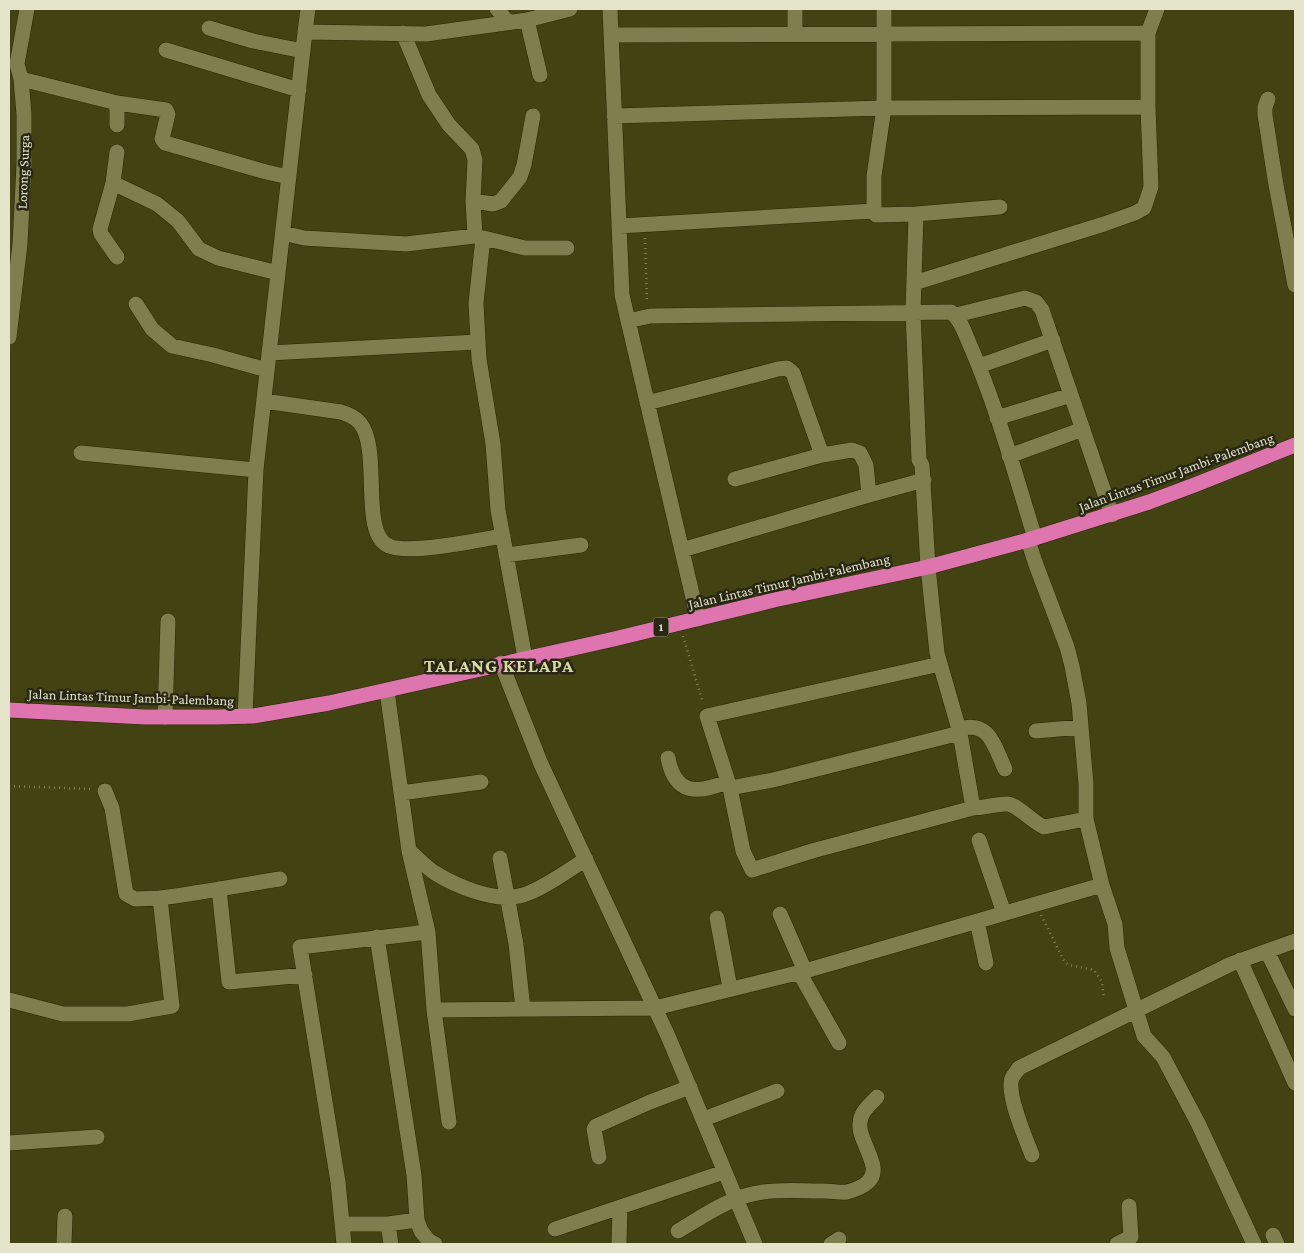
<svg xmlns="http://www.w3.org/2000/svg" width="1304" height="1253" viewBox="0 0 1304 1253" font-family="'Crimson Pro',serif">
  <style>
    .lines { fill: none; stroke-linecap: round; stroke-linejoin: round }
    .minor-casing { stroke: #292804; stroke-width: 16 }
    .highway-casing { stroke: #292804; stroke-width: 16 }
    .path { stroke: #84845e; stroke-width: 2.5; stroke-dasharray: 1 4; stroke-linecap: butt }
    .minor { stroke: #7f7e4f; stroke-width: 15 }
    .highway { stroke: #de75af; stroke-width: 15 }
    .labels { text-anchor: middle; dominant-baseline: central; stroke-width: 5; stroke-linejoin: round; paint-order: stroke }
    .shield { fill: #282714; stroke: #acab94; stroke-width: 1 }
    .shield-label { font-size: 12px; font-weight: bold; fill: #e4e4cb }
    .street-label { font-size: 14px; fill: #e4e4cb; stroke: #282714 }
    .district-label { font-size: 19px; font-weight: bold; letter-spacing: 1px; fill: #d8d8a5; stroke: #282714 }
  </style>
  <rect width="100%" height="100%" fill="#434213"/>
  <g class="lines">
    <g class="minor-casing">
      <path id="minor" d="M497,9L508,22
        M610,9L622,295L698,619
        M795,9V33
        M884,9V108L874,176V211L876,215L916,214L913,312L919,460L922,465L928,567L937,653L960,733L973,808C984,808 999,803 1008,804C1017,805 1034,823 1044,827L1086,819
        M527,20L540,75
        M209,28L253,41L303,51
        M305,32L308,9
        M403,33L429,95L449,125L472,149L475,160L473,201L475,236
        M611,35L1148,33
        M166,50L299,90
        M21,79L117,103L166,110L168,114L162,139L165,143L266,172L289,177
        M1268,99L1265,107V115L1276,185L1295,285
        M117,103V125
        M614,116L884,108L1148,107
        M117,152L113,183L157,204L178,221L199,249L218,258L278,273
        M113,183L100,229L101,234L117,257
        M473,201L493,204L501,201L520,177L524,165L533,116
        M916,214L1000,207
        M619,226L874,211
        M283,233L304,238L406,244L475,236L525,248H567
        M483,238L476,303L479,359L493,444L498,510L525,658
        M914,283L1104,224L1135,213L1144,208L1151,187L1148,107V33L1157,9
        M136,304L152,329L172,346L213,355L267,370
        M956,315L1025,298L1036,302L1042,310L1112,515
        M628,321L650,316L951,312C961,319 965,334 970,345C997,407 1015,474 1035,538
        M9,337L20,244L24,164V114L21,79L17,64L27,9
        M269,353L477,342
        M979,366L1053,340
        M264,401L341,412C348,414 355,417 360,423C382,450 359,534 389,546C409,555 480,540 503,536
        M647,403L778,369L787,368L793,373L822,455
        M997,418L1071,395
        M81,453L256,470
        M1009,456L1083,429
        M735,479L822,455L852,450L860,453L866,465L869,495L924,480
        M1028,540L1035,562L1067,647L1072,666L1079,703L1086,784V819L1102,885L1115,924L1117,948L1144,1036L1163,1057L1198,1123L1254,1244
        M682,550L869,495
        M506,555L581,545
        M501,663L541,764L668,1036L755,1244
        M940,664L707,716L730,788L743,851L752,870L812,851L973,808
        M245,716L256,470L305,32L426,34L527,20L570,9
        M165,717L168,621
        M959,729C990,720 994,746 1005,769
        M1036,731L1081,727
        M668,758C675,795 697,794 727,782
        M730,788L773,780L960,733
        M401,793L481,782
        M979,840L1004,913
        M409,851C418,858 426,867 435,873C456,886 494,902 519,896C537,893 569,870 586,859
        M500,858L516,944L523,1009
        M219,889L229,982L305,975
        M160,898C200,893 240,885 280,879
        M780,914L805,971L1102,885
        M717,918L730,988
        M977,921L986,963
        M428,932L434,1010L449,1122
        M377,937L414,1175L417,1220L421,1231L429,1241L435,1244
        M1267,951L1295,1009
        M1240,960L1295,1083
        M799,972L839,1043
        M9,1000L63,1014H128L172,1006L160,898L135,899L126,894L112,808L105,791
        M434,1010L655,1008L805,971
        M704,1119L777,1091
        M9,1143L97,1137
        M1032,1155C1026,1139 1006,1094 1012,1078C1014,1074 1017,1071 1019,1068L1231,964L1295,941
        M599,1157L594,1129L596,1126L650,1102L690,1087
        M342,1224H388L417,1220
        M388,1224L391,1244
        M555,1229L724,1172
        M678,1231C705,1215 731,1196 763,1192C784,1189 804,1191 824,1191C832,1191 840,1193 847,1192C854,1190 863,1187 868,1182C886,1165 851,1137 862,1115C865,1108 872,1103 877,1097
        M1273,1235L1277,1244
        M64,1244L65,1216
        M344,1244L338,1182L300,947L428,932L409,851L387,691
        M619,1244L620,1207
        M831,1244L839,1239
        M1117,1244L1131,1237L1129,1206"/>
    </g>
    <g class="highway-casing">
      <path id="highway" d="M9,710L145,717H217L253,716L329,703L614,639L774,600L928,567L1028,540L1149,502L1197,484L1295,445"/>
    </g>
    <path class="path" d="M645,238L647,302
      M683,636L703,703
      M9,786L92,789
      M1041,915L1064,961L1069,965L1094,970L1102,982L1104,999"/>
    <use href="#minor" class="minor"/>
    <use href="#highway" class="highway"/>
  </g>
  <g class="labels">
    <rect class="shield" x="653.5" y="617.5" width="15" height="19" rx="4"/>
    <g class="shield-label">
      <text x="661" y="627">1</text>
    </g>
    <g class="street-label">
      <text transform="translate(23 172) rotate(-88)">Lorong Surga</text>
      <text transform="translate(1176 472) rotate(-20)">Jalan Lintas Timur Jambi-Palembang</text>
      <text transform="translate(789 581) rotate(-13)">Jalan Lintas Timur Jambi-Palembang</text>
      <text transform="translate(131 697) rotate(2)">Jalan Lintas Timur Jambi-Palembang</text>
    </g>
    <g class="district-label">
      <text x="499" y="665">TALANG KELAPA</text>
    </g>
  </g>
  <rect width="1304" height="1253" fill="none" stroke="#e4e4cb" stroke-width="20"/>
</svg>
